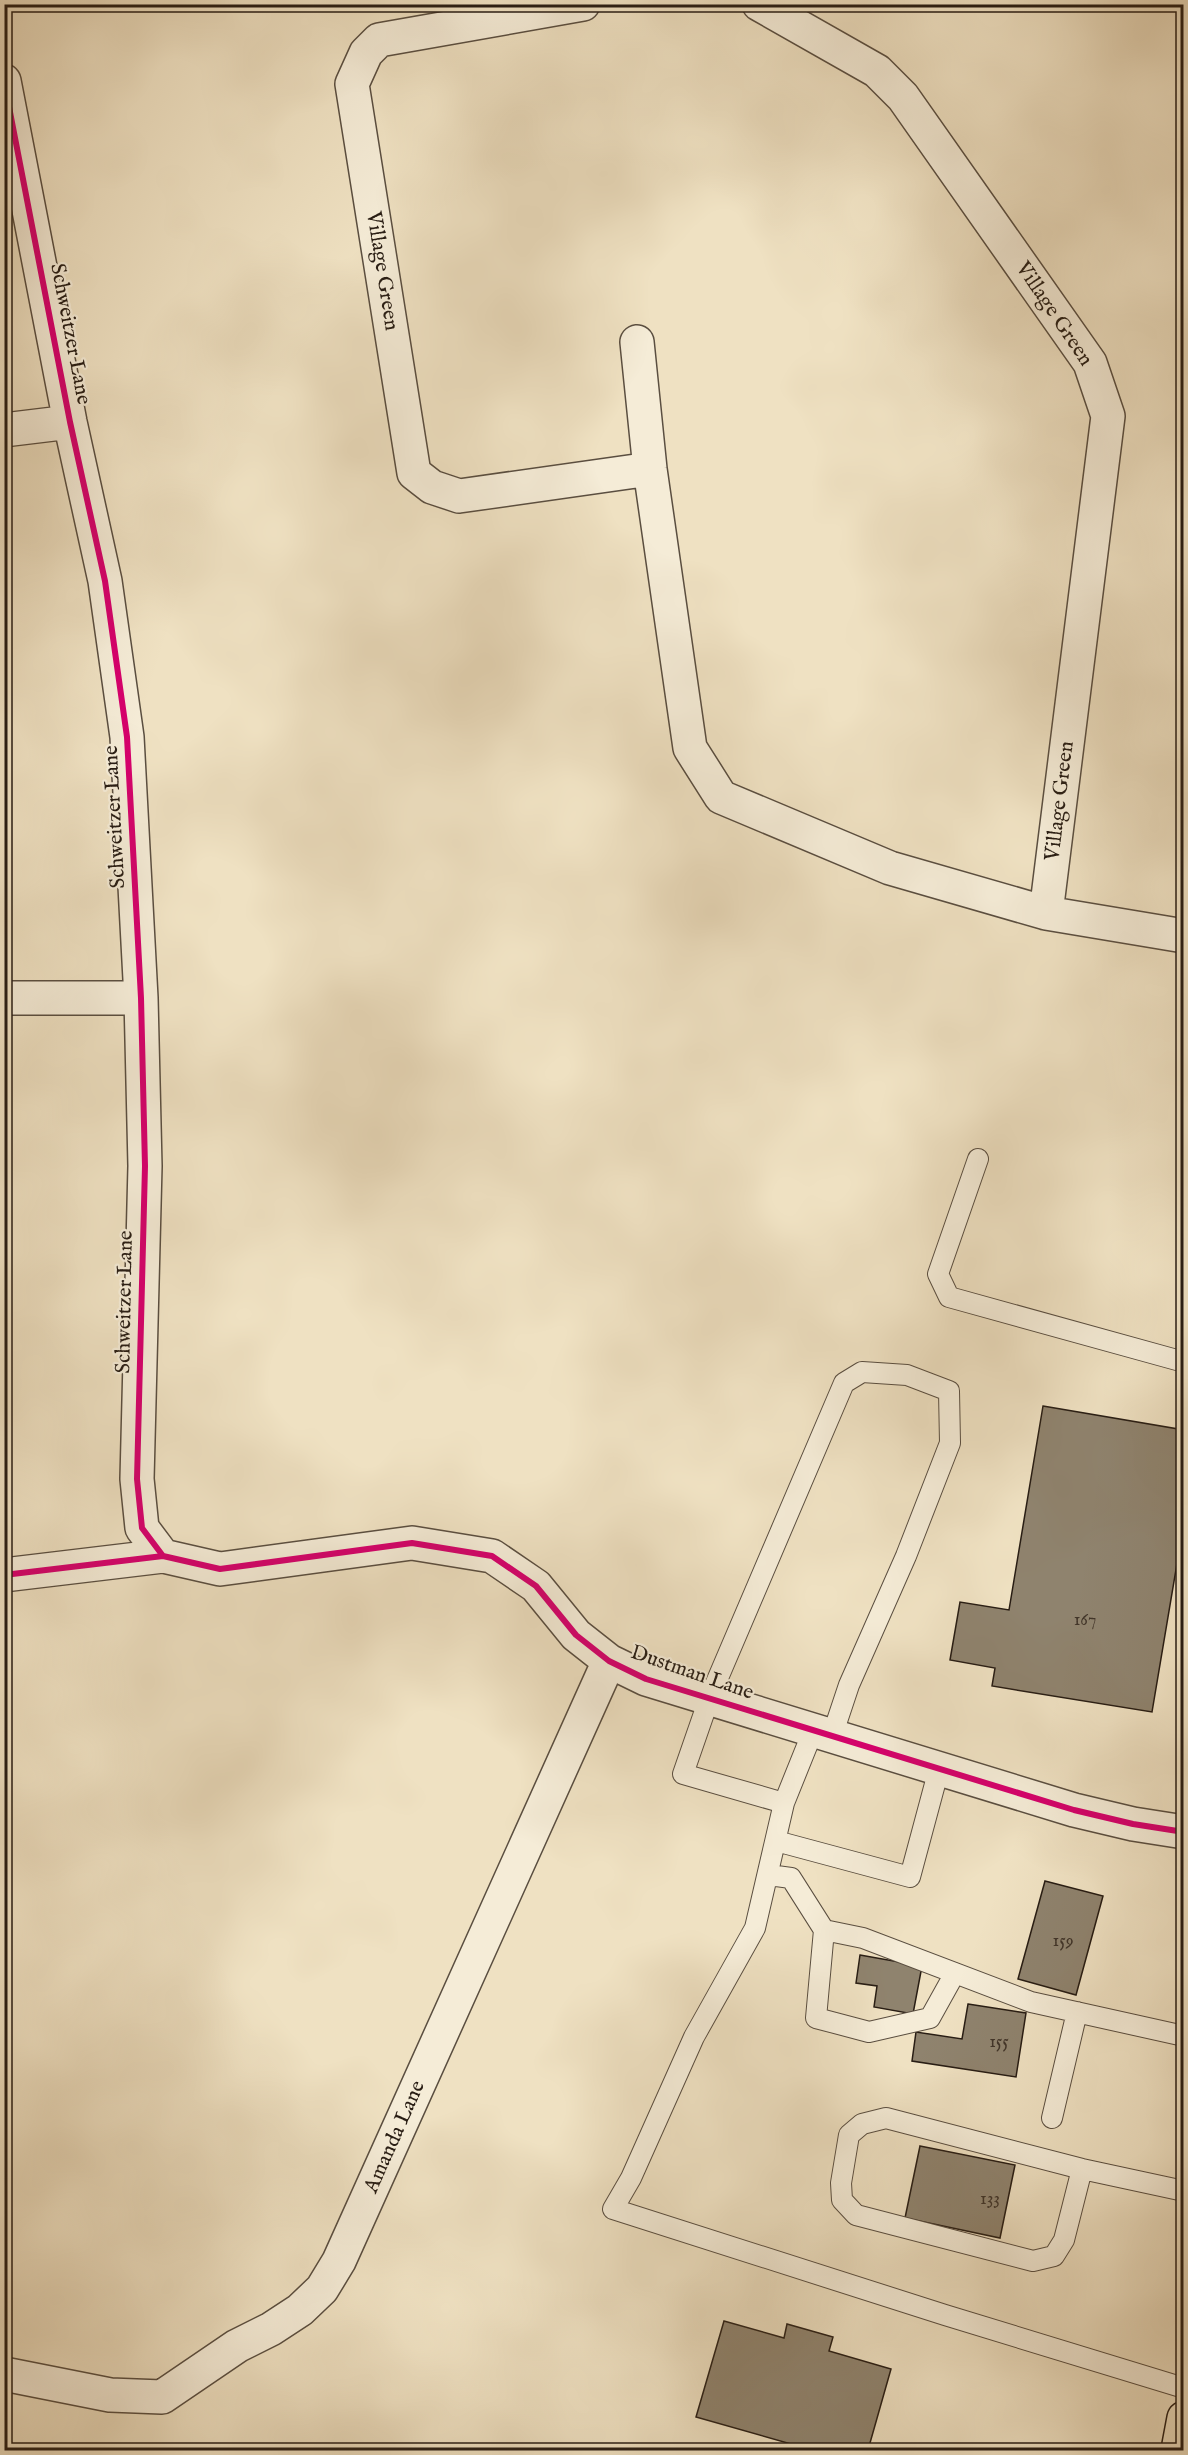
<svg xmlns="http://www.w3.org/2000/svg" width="1188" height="2455" viewBox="0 0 1188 2455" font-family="'IM FELL English',serif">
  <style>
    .building { fill: #8f836e; stroke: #281d14; stroke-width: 1.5 }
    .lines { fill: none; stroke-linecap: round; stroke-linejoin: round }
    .lane-casing { stroke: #5a4e40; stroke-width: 22 }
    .street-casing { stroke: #5a4e40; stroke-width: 36 }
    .primary-casing { stroke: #281d14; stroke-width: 36 }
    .lane { stroke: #f5ecd7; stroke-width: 20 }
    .street { stroke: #f5ecd7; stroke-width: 33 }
    .primary { stroke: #efe1c2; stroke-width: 33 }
    .cycleway-casing { stroke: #f5ecd7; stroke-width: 10 }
    .cycleway { stroke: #d6006c; stroke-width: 6 }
    .labels { text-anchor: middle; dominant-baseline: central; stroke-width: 4.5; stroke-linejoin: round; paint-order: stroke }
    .number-label { font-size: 18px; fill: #42362a }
    .street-label { font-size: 21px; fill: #281d14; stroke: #f5ecd7 }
  </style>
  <rect width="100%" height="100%" fill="#efe1c2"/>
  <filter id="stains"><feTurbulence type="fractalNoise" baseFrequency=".00333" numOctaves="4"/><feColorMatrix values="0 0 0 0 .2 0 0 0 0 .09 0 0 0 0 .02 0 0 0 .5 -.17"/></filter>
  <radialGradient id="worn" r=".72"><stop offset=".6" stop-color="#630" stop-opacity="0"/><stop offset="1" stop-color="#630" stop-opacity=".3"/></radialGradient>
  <path class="building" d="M1043,1406L1184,1430V1522L1152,1712L992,1686L995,1668L950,1660L960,1602L1009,1610Z
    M1045,1881L1103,1896L1076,1995L1018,1979Z
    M860,1955L922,1966L913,2014L874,2007L877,1986L856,1983Z
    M968,2004L1026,2013L1016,2077L912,2061L916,2032L962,2039Z
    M920,2146L1015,2165L1000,2238L905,2218Z
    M724,2321L784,2338L787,2324L833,2337L829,2351L891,2369L868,2450H812L696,2417Z"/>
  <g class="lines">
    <g class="lane-casing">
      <path id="lane" d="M978,1159L938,1274L949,1297L1184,1362
        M813,1731L784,1803L683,1774L709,1699L844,1383L862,1372L907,1375L949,1391L950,1443L906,1556L849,1685L832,1736
        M784,1803L755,1928L694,2037L631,2178L613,2209L945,2315L1184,2388
        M776,1841L910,1877L939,1769
        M769,1875L791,1878L824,1930L863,1938L1031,2002L1184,2036
        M824,1930L816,2018L869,2032L930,2018L955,1973
        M1052,2118L1077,2012
        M1082,2169L1064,2240L1054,2256L1033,2261L856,2215L842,2200L841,2183L849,2135L862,2124L886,2118L1082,2169L1184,2191"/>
    </g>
    <g class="street-casing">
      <path id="street" d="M583,4L379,40L366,53L352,84L414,473L432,487L459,496L650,469
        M759,4L877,71L903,97L1090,363L1108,416L1046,913
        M4,81L70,422L105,581L127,737L141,998L145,1166L137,1479L142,1528L163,1556
        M637,342L650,469L690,748L721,797L890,868L1046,913L1184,936
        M4,430L70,422
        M4,998H141
        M4,1575L163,1556L220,1569L412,1543L492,1556L536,1586L576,1635L609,1661L646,1679L1074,1810L1133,1824L1184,1832
        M4,2374L110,2395L162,2397L237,2346L271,2329L300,2310L322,2289L339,2261L609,1661"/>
    </g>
    <g class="primary-casing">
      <path id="primary" d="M1178,2450L1184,2418"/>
    </g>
    <use href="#lane" class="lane"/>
    <use href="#street" class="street"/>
    <use href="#primary" class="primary"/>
    <g class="cycleway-casing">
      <path id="cycleway" d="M4,81L70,422L105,581L127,737L141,998L145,1166L137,1479L142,1528L163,1556
        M4,1575L163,1556L220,1569L412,1543L492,1556L536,1586L576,1635L609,1661L646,1679L1074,1810L1133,1824L1184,1832"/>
    </g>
    <use href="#cycleway" class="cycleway"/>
  </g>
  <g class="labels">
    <g class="number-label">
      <text x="1085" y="1620">167</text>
      <text x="1063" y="1941">159</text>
      <text x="999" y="2042">155</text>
      <text x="990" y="2199">133</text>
    </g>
    <g class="street-label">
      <text transform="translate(382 271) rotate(81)">Village Green</text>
      <text transform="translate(1054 314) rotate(56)">Village Green</text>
      <text transform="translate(70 334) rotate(79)">Schweitzer Lane</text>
      <text transform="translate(1060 801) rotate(-83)">Village Green</text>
      <text transform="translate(115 817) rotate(-93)">Schweitzer Lane</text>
      <text transform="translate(125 1302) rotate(-89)">Schweitzer Lane</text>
      <text transform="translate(692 1673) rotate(19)">Dustman Lane</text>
      <text transform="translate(395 2137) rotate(-66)">Amanda Lane</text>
    </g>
  </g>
  <rect width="1188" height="2455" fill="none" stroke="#efe1c2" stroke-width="24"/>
  <rect x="6" y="6" width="1176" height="2443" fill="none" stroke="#281d14" stroke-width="3"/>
  <rect x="12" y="12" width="1164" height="2431" fill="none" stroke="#281d14" stroke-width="1.5"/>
  <rect width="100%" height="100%" filter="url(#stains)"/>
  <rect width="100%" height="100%" fill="url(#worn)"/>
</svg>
